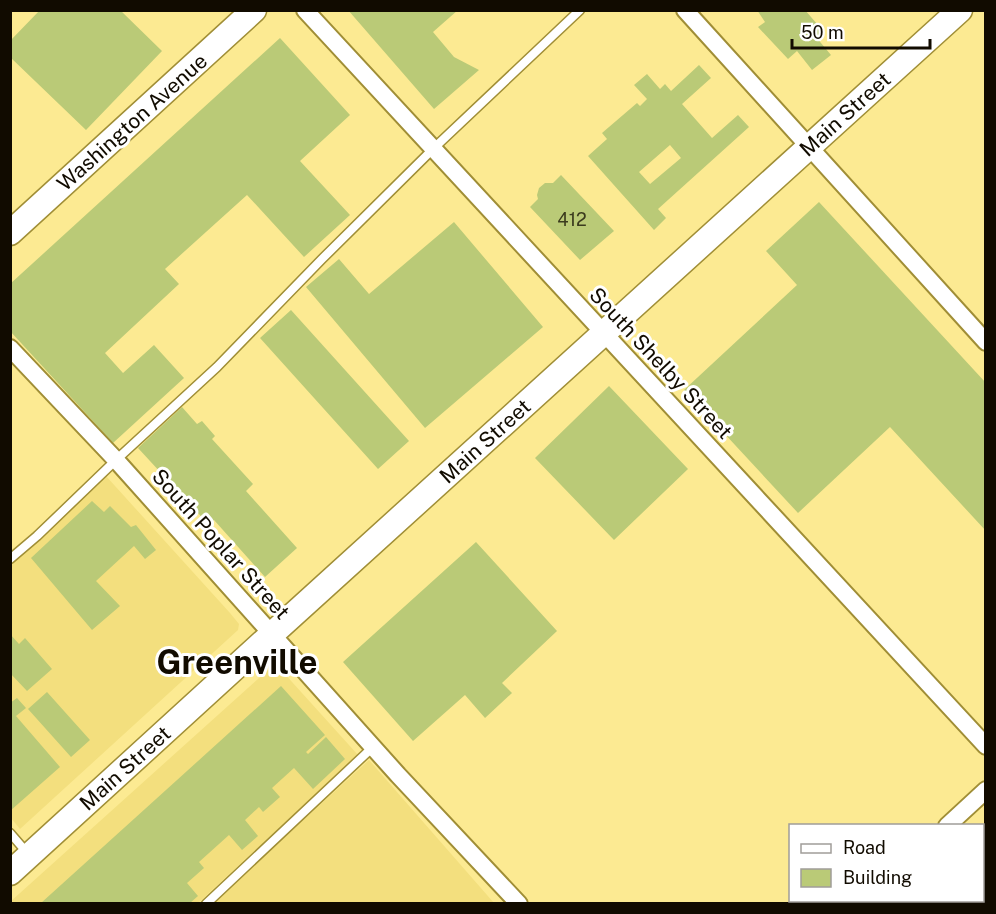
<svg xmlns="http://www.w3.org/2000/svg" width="996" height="914" viewBox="0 0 996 914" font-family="'Public Sans',sans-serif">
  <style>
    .built { fill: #f3df7e }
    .building { fill: #baca77; fill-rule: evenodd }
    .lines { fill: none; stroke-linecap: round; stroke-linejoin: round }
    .lane-casing { stroke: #a08e36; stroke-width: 11 }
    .street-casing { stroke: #a08e36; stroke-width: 20 }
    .secondary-casing { stroke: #a08e36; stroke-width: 27 }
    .lane { stroke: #fff; stroke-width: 8 }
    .street { stroke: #fff; stroke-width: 16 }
    .secondary { stroke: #fff; stroke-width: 24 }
    .labels { text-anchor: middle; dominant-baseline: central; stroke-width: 6; stroke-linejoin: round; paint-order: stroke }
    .number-label { font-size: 18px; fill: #3b3b1e }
    .street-label { font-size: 21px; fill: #110b00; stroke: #fff }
    .town-label { font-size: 33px; font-weight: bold; fill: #110b00; stroke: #fff }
  </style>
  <rect width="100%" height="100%" fill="#fcea92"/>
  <path class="built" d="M106,476L230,613L239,624L238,630L20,829L11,818V563Z
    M276,668L283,672L358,755L198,903L11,904L10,902L268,670Z
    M369,760L494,903L212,904Z"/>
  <path class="building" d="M40,10H120L162,51L86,130L10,57V41Z
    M348,10H458L433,32L454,57L479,70L434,109Z
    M757,10H805L823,31L816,37L831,55L812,70L797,51L788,59L758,27L765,22Z
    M280,38L350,115L300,161L350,215L304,257L247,195L165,269L179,284L105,353L123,373L154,345L184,378L113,443L10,331V284Z
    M699,65L711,78L682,104L712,138L738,115L749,127L658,209L666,218L654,230L588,156L607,139L602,133L637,103L640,106L647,99L634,85L647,74L660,89L665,84L671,91ZM670,145L681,158L650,184L639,172Z
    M561,175L614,231L580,260L530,207L538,199L537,195L539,188L545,183H553Z
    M819,202L986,383V531L890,427L798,513L684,390L797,285L766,251Z
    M454,222L543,327L425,428L306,287L339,259L369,294Z
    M291,310L409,441L378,469L260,338Z
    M609,386L688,469L614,540L535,458Z
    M182,407L197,424L202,421L215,436L212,439L253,484L246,491L297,548L265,577L214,520L209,525L138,448Z
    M92,501L104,512L110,506L131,527L136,525L156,550L145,559L134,546L96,581L120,606L92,630L31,558Z
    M476,542L557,631L502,683L512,693L485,718L465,695L413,741L343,662Z
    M10,634L19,644L25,638L52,669L27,691L10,673Z
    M281,686L325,735L306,752L308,754L326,737L345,759L313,789L294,768L272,788L280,797L263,812L259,807L245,820L258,836L242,850L229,835L199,862L204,868L187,883L198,896L190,903H41Z
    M47,692L90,740L71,757L28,709Z
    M17,698L26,708L16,716L60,767L10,811V703Z"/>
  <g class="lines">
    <g class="lane-casing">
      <path id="lane" d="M10,559L37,536L116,460L217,367L322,259L434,148L580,10
        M10,833L29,855
        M206,904L373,747"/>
    </g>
    <g class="street-casing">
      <path id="street" d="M305,10L986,746
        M685,10L986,342
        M10,348L116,460L398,775L519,904
        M947,826L986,790
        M861,904L865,900"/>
    </g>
    <g class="secondary-casing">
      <path id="secondary" d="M10,233L254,10
        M10,873L272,634L960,10"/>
    </g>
    <use href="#lane" class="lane"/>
    <use href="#street" class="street"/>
    <use href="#secondary" class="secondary"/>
  </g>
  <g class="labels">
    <g class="number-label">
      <text x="572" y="219">412</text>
    </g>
    <g class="street-label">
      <text transform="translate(845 114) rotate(-42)">Main Street</text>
      <text transform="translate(132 122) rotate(-42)">Washington Avenue</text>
      <text transform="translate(661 363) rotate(47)">South Shelby Street</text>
      <text transform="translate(485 441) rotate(-42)">Main Street</text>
      <text transform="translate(221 544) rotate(48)">South Poplar Street</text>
      <text transform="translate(125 768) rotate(-42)">Main Street</text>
    </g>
    <g class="town-label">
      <text x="237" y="662">Greenville</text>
    </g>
  </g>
  <rect width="996" height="914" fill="none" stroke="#110b00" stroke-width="24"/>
  <rect x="789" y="824" width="195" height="78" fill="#ffffff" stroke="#a09d99" stroke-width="1.5"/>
  <rect x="801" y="844" width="30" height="9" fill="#ffffff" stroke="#a09d99" stroke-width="1.5"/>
  <text x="843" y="854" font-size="18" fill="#110b00">Road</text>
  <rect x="801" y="869" width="30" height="18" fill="#baca77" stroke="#a09d99" stroke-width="1.5"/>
  <text x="843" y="884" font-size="18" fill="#110b00">Building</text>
  <path d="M792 39v9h138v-9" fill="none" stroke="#110b00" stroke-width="3"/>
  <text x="801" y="39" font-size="18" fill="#110b00" stroke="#ffffff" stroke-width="4.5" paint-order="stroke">50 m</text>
</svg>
